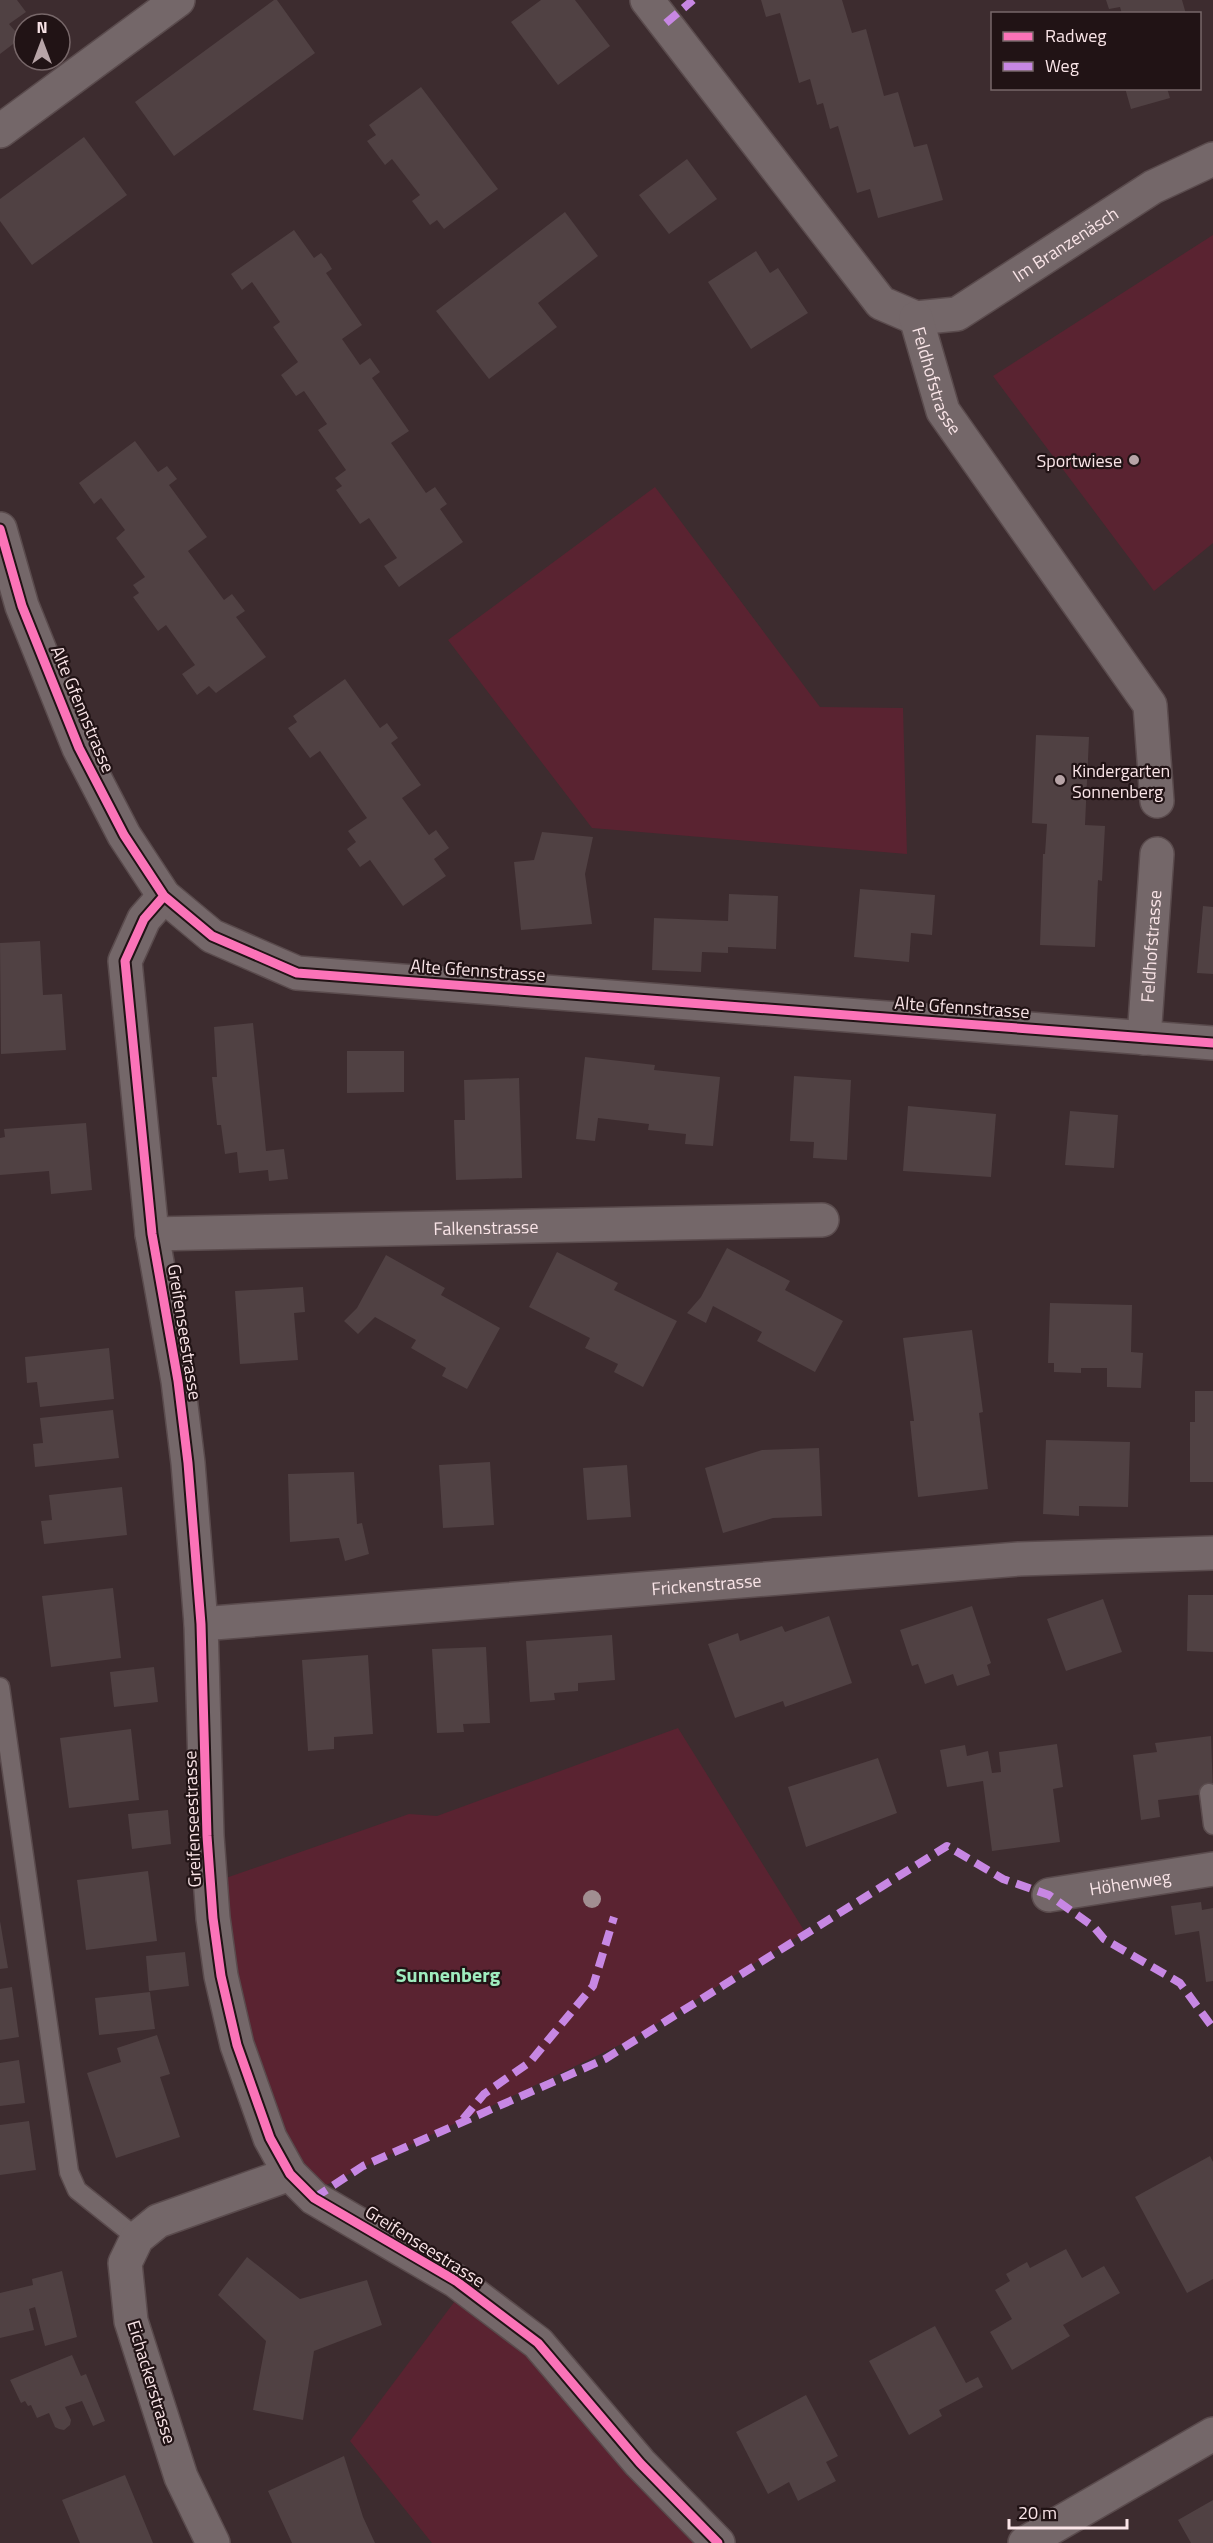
<svg xmlns="http://www.w3.org/2000/svg" width="1213" height="2543" viewBox="0 0 1213 2543" font-family="'Titillium Web',sans-serif">
  <style>
    .green { fill: #5a2331 }
    .building { fill: #504143 }
    .lines { fill: none; stroke-linecap: round; stroke-linejoin: round }
    .service-casing { stroke: #5a4b4d; stroke-width: 21 }
    .minor-casing { stroke: #5a4b4d; stroke-width: 36 }
    .service { stroke: #746769; stroke-width: 18 }
    .minor { stroke: #746769; stroke-width: 33 }
    .quiet { stroke: #c787e3; stroke-width: 8; stroke-dasharray: 15 8; stroke-linecap: butt }
    .cycleway-casing { stroke: #211315; stroke-width: 13 }
    .cycleway { stroke: #fb73b8; stroke-width: 9 }
    .tree { fill: #a18e91 }
    .poi-dot { fill: #b7a4a7; stroke: #211315; stroke-width: 2 }
    .labels { text-anchor: middle; dominant-baseline: central; stroke-width: 4.5; stroke-linejoin: round; paint-order: stroke }
    .street-label { font-size: 18px; fill: #f9e4e7; stroke: #211315 }
    .poi-label { font-size: 18px; fill: #f9e4e7; stroke: #211315; text-anchor: end }
    .neighbourhood-label { font-size: 20px; font-weight: bold; fill: #9fedbf; stroke: #211315 }
  </style>
  <rect width="100%" height="100%" fill="#3d2c2f"/>
  <path class="green" d="M1213,235V543L1154,591L993,376Z
    M655,487L820,707L903,708L907,854L592,828L448,640Z
    M678,1728L805,1932L634,2038L322,2187L289,2156L236,2012L220,1880L409,1814L437,1816Z
    M458,2297L558,2376L707,2543H432L350,2441Z"/>
  <path class="building" d="M0,0H17L26,12L9,24L21,38L0,54Z
    M274,0H277L315,53L174,156L135,102Z
    M541,0H575L610,46L558,85L511,22Z
    M761,0H842L852,33L866,29L884,96L898,92L914,147L927,144L943,200L878,218L870,189L857,193L838,126L830,129L823,103L817,105L810,79L799,83L780,13L766,17Z
    M1106,0H1182L1186,14H1122L1120,7L1109,9Z
    M421,87L498,189L444,229L437,220L430,225L412,201L420,195L392,159L385,165L367,141L376,135L369,125Z
    M1125,88H1167L1170,98L1131,109Z
    M84,137L127,195L32,265L0,221V199Z
    M687,159L717,199L669,234L639,195Z
    M565,212L598,256L538,303L557,327L489,379L436,311Z
    M294,230L314,258L321,253L326,259L332,269L326,273L362,325L342,339L360,365L370,358L380,372L372,378L409,431L391,443L426,493L435,487L447,504L440,509L463,542L399,587L384,566L397,558L369,518L360,524L336,490L342,486L335,478L346,470L318,430L327,424L304,391L296,396L281,375L298,362L273,327L280,322L252,282L242,290L231,274Z
    M756,251L770,273L778,268L808,313L751,349L708,282Z
    M135,441L158,472L167,466L177,479L169,485L207,537L188,551L224,600L232,594L245,611L236,617L266,657L216,693L209,686L197,695L182,674L195,665L166,625L158,631L133,597L139,593L133,585L145,577L116,538L125,530L101,498L94,504L79,483Z
    M345,679L380,728L387,723L398,738L391,743L421,785L402,798L429,835L436,830L449,848L434,859L446,876L403,906L370,860L360,867L347,849L356,842L348,831L367,818L320,751L310,758L288,728L297,722L293,716Z
    M1036,735L1089,737L1085,825L1105,826L1102,881L1098,880L1095,947L1040,945L1043,854H1045L1047,824L1032,823Z
    M542,832L593,837L585,874L592,924L521,930L514,862L534,860Z
    M860,889L935,895L932,935L911,933L909,962L854,957Z
    M729,894L778,896L776,949L728,947V953L702,952L701,972L652,970L654,918L728,921Z
    M1203,906L1213,907V974L1197,973Z
    M40,941L43,995L62,994L66,1050L1,1054L0,943Z
    M253,1023L266,1151L284,1149L288,1179L269,1181L268,1170L239,1173L237,1152L225,1154L221,1125H217L212,1077H217L214,1027Z
    M347,1051H404V1092L347,1093Z
    M585,1057L655,1065L654,1070L720,1077L713,1146L685,1144L686,1134L648,1130L649,1124L598,1118L595,1141L576,1139Z
    M794,1076L851,1080L847,1160L813,1158L814,1142L790,1141Z
    M519,1078L522,1178L456,1180L454,1120H465L464,1080Z
    M908,1106L996,1114L991,1177L903,1171Z
    M1070,1111L1118,1115L1114,1168L1065,1165Z
    M86,1123L92,1190L51,1194L49,1171L0,1175V1138L5,1137L4,1129Z
    M727,1248L790,1281L785,1290L843,1321L815,1372L757,1341L762,1332L713,1306L706,1323L687,1313L701,1297Z
    M557,1252L618,1283L614,1290L677,1321L643,1387L614,1372L618,1364L585,1348L590,1338L529,1307Z
    M386,1255L445,1288L441,1295L500,1328L467,1389L442,1376L446,1368L411,1348L416,1340L375,1317L358,1334L344,1321L357,1308Z
    M303,1287L305,1312L294,1313L298,1360L240,1364L235,1291Z
    M1050,1303L1132,1305L1131,1352L1143,1353L1141,1388L1107,1387V1368H1081V1373L1054,1372V1363H1048Z
    M972,1330L983,1412L979,1413L988,1489L918,1497L910,1421H914L903,1338Z
    M109,1348L114,1399L40,1407L37,1382L27,1383L25,1357Z
    M1195,1391H1213V1482H1190V1422H1195Z
    M113,1410L119,1458L35,1467L33,1444L43,1443L40,1418Z
    M1046,1440L1130,1442L1128,1507L1079,1506V1516L1043,1514Z
    M819,1448L822,1516L773,1518L723,1533L705,1468L762,1450Z
    M490,1462L494,1525L443,1528L439,1465Z
    M627,1465L631,1517L587,1520L583,1468Z
    M354,1472L357,1524L362,1523L369,1554L345,1561L339,1538L290,1542L288,1474Z
    M122,1487L127,1535L44,1544L41,1521L52,1520L49,1495Z
    M113,1588L121,1658L51,1667L42,1596Z
    M1188,1595H1213V1652L1187,1651Z
    M1103,1599L1122,1652L1066,1671L1047,1619Z
    M972,1606L991,1663L987,1665L990,1675L957,1686L953,1674L925,1684L918,1664L912,1666L900,1630Z
    M829,1616L852,1683L785,1707L783,1701L735,1718L708,1644L738,1633L740,1641L782,1626L785,1632Z
    M612,1635L615,1680L578,1683V1691L554,1693L555,1700L530,1702L526,1641Z
    M486,1647L490,1723L463,1724L464,1732L437,1733L432,1649Z
    M368,1655L373,1734L334,1737V1749L308,1751L302,1660Z
    M154,1667L158,1702L114,1707L110,1672Z
    M131,1729L139,1800L69,1808L60,1738Z
    M1211,1736L1213,1793L1158,1800L1160,1817L1141,1820L1133,1755L1157,1752L1155,1743Z
    M1057,1744L1063,1787L1053,1789L1060,1842L992,1851L983,1781L947,1787L940,1750L965,1745L967,1756L988,1751L992,1773L1001,1772L999,1752Z
    M878,1758L897,1813L806,1847L788,1787Z
    M168,1810L171,1844L132,1849L128,1814Z
    M148,1871L157,1941L86,1950L77,1880Z
    M1201,1902L1202,1910L1213,1908V1981L1206,1982L1199,1931L1175,1935L1171,1906Z
    M0,1921L8,1968L0,1969Z
    M185,1952L189,1986L149,1991L146,1956Z
    M12,1987L19,2037L0,2040V1989Z
    M150,1992L155,2029L99,2035L95,1998Z
    M157,2035L170,2074L160,2077L180,2137L116,2158L87,2073L121,2062L117,2048Z
    M19,2060L25,2103L0,2106V2063Z
    M29,2121L36,2170L0,2175V2125Z
    M1210,2156L1213,2162V2279L1187,2293L1135,2197Z
    M1066,2249L1082,2278L1104,2266L1120,2293L1063,2325L1070,2336L1012,2370L990,2332L1012,2319L995,2290L1010,2281L1006,2274L1027,2262L1030,2268Z
    M247,2257L300,2299L367,2280L382,2325L314,2351L303,2420L253,2410L266,2341L218,2295Z
    M62,2271L77,2337L45,2346L35,2307L29,2309L34,2330L0,2338V2293L33,2285L32,2279Z
    M935,2326L966,2383L978,2377L983,2387L939,2410L942,2416L909,2435L869,2361Z
    M72,2355L81,2376L86,2374L105,2421L93,2426L82,2401L65,2407L71,2420L70,2425L64,2430L59,2429L55,2427L49,2413L37,2418L31,2405L28,2406L25,2401L21,2403L10,2380Z
    M806,2395L838,2456L826,2462L836,2481L798,2501L789,2482L768,2494L736,2432Z
    M344,2456L363,2517L375,2543H292L268,2491Z
    M125,2475L153,2543H80L62,2500Z
    M1213,2500V2543H1191L1178,2520Z"/>
  <g class="lines">
    <g class="service-casing">
      <path id="service" d="M0,1687L69,2172L77,2190L137,2238
        M1209,1793L1213,1825"/>
    </g>
    <g class="minor-casing">
      <g id="minor">
        <path id="s1" d="M647,0L881,303L916,318L957,314L1153,187L1213,159"/>
        <path d="M0,131L178,0"/>
        <path id="s2" d="M916,318L943,411L1150,705L1157,801"/>
        <path d="M0,529L22,606L79,748L124,835L164,896L212,936L297,973L1213,1043"/>
        <path d="M164,896L144,919L125,961L152,1234L178,1381L188,1463L201,1624L207,1836L213,1918L221,1976L237,2045L270,2138L290,2174L314,2198L456,2281L538,2343L640,2463L718,2543"/>
        <path id="s3" d="M1144,1038L1157,854"/>
        <path id="s4" d="M152,1234L822,1220"/>
        <path id="s5" d="M201,1624L1019,1559L1213,1553"/>
        <path id="s6" d="M1049,1895L1213,1869"/>
        <path d="M213,2543L181,2477L131,2321L125,2263L137,2238L158,2221L290,2174"/>
        <path d="M1025,2543L1213,2434"/>
      </g>
    </g>
    <use href="#service" class="service"/>
    <use href="#minor" class="minor"/>
    <path class="quiet" d="M666,23L693,0
      M463,2119L484,2094L530,2062L593,1986L614,1917
      M314,2198L363,2166L605,2059L947,1846L1003,1879L1049,1895L1094,1927L1104,1939L1180,1983L1213,2028"/>
    <g class="cycleway-casing">
      <path id="cycleway" d="M0,529L22,606L79,748L124,835L164,896L212,936L297,973L1213,1043
        M164,896L144,919L125,961L152,1234L178,1381L188,1463L201,1624L207,1836L213,1918L221,1976L237,2045L270,2138L290,2174L314,2198L456,2281L538,2343L640,2463L718,2543"/>
    </g>
    <use href="#cycleway" class="cycleway"/>
  </g>
  <circle class="tree" cx="592" cy="1899" r="9"/>
  <g class="poi-dot">
    <circle cx="1134" cy="460" r="6"/>
    <circle cx="1060" cy="780" r="6"/>
  </g>
  <g class="labels">
    <g class="street-label">
      <text stroke="none"><textPath href="#s1" startOffset="591">Im Branzenäsch</textPath></text>
      <text stroke="none"><textPath href="#s2" startOffset="66">Feldhofstrasse</textPath></text>
      <text transform="translate(83 709) rotate(67)">Alte Gfennstrasse</text>
      <text stroke="none"><textPath href="#s3" startOffset="92">Feldhofstrasse</textPath></text>
      <text transform="translate(478 970) rotate(4)">Alte Gfennstrasse</text>
      <text transform="translate(962 1007) rotate(4)">Alte Gfennstrasse</text>
      <text stroke="none"><textPath href="#s4" startOffset="334">Falkenstrasse</textPath></text>
      <text transform="translate(185 1332) rotate(81)">Greifenseestrasse</text>
      <text stroke="none"><textPath href="#s5" startOffset="507">Frickenstrasse</textPath></text>
      <text transform="translate(192 1819) rotate(-92)">Greifenseestrasse</text>
      <text stroke="none"><textPath href="#s6" startOffset="82">Höhenweg</textPath></text>
      <text transform="translate(425 2246) rotate(32)">Greifenseestrasse</text>
      <text transform="translate(152 2382) rotate(73)">Eichackerstrasse</text>
    </g>
    <g class="poi-label">
      <text x="1122" y="460">Sportwiese</text>
      <text x="1072" y="770" text-anchor="start">Kindergarten<tspan x="1072" dy="21">Sonnenberg</tspan></text>
    </g>
    <g class="neighbourhood-label">
      <text x="448" y="1974">Sunnenberg</text>
    </g>
  </g>
  <rect x="991" y="12" width="210" height="78" fill="#211315" stroke="#776769" stroke-width="1.5"/>
  <rect x="1003" y="32" width="30" height="9" fill="#fb73b8" stroke="#776769" stroke-width="1.5"/>
  <text x="1045" y="42" font-size="18" fill="#f9e4e7">Radweg</text>
  <rect x="1003" y="62" width="30" height="9" fill="#c787e3" stroke="#776769" stroke-width="1.5"/>
  <text x="1045" y="72" font-size="18" fill="#f9e4e7">Weg</text>
  <g transform="translate(42 42)"><circle r="28" fill="#211315" stroke="#776769" stroke-width="1.5"/>
  <path d="M0-4.5L10 22L0 15L-10 22Z" fill="#b7a4a7"/>
  <text y="-9" font-size="16" font-weight="bold" text-anchor="middle" fill="#f9e4e7">N</text>
  </g>
  <path d="M1009 2519v9h118v-9" fill="none" stroke="#f9e4e7" stroke-width="3"/>
  <text x="1018" y="2519" font-size="18" fill="#f9e4e7" stroke="#211315" stroke-width="4.5" paint-order="stroke">20 m</text>
</svg>
